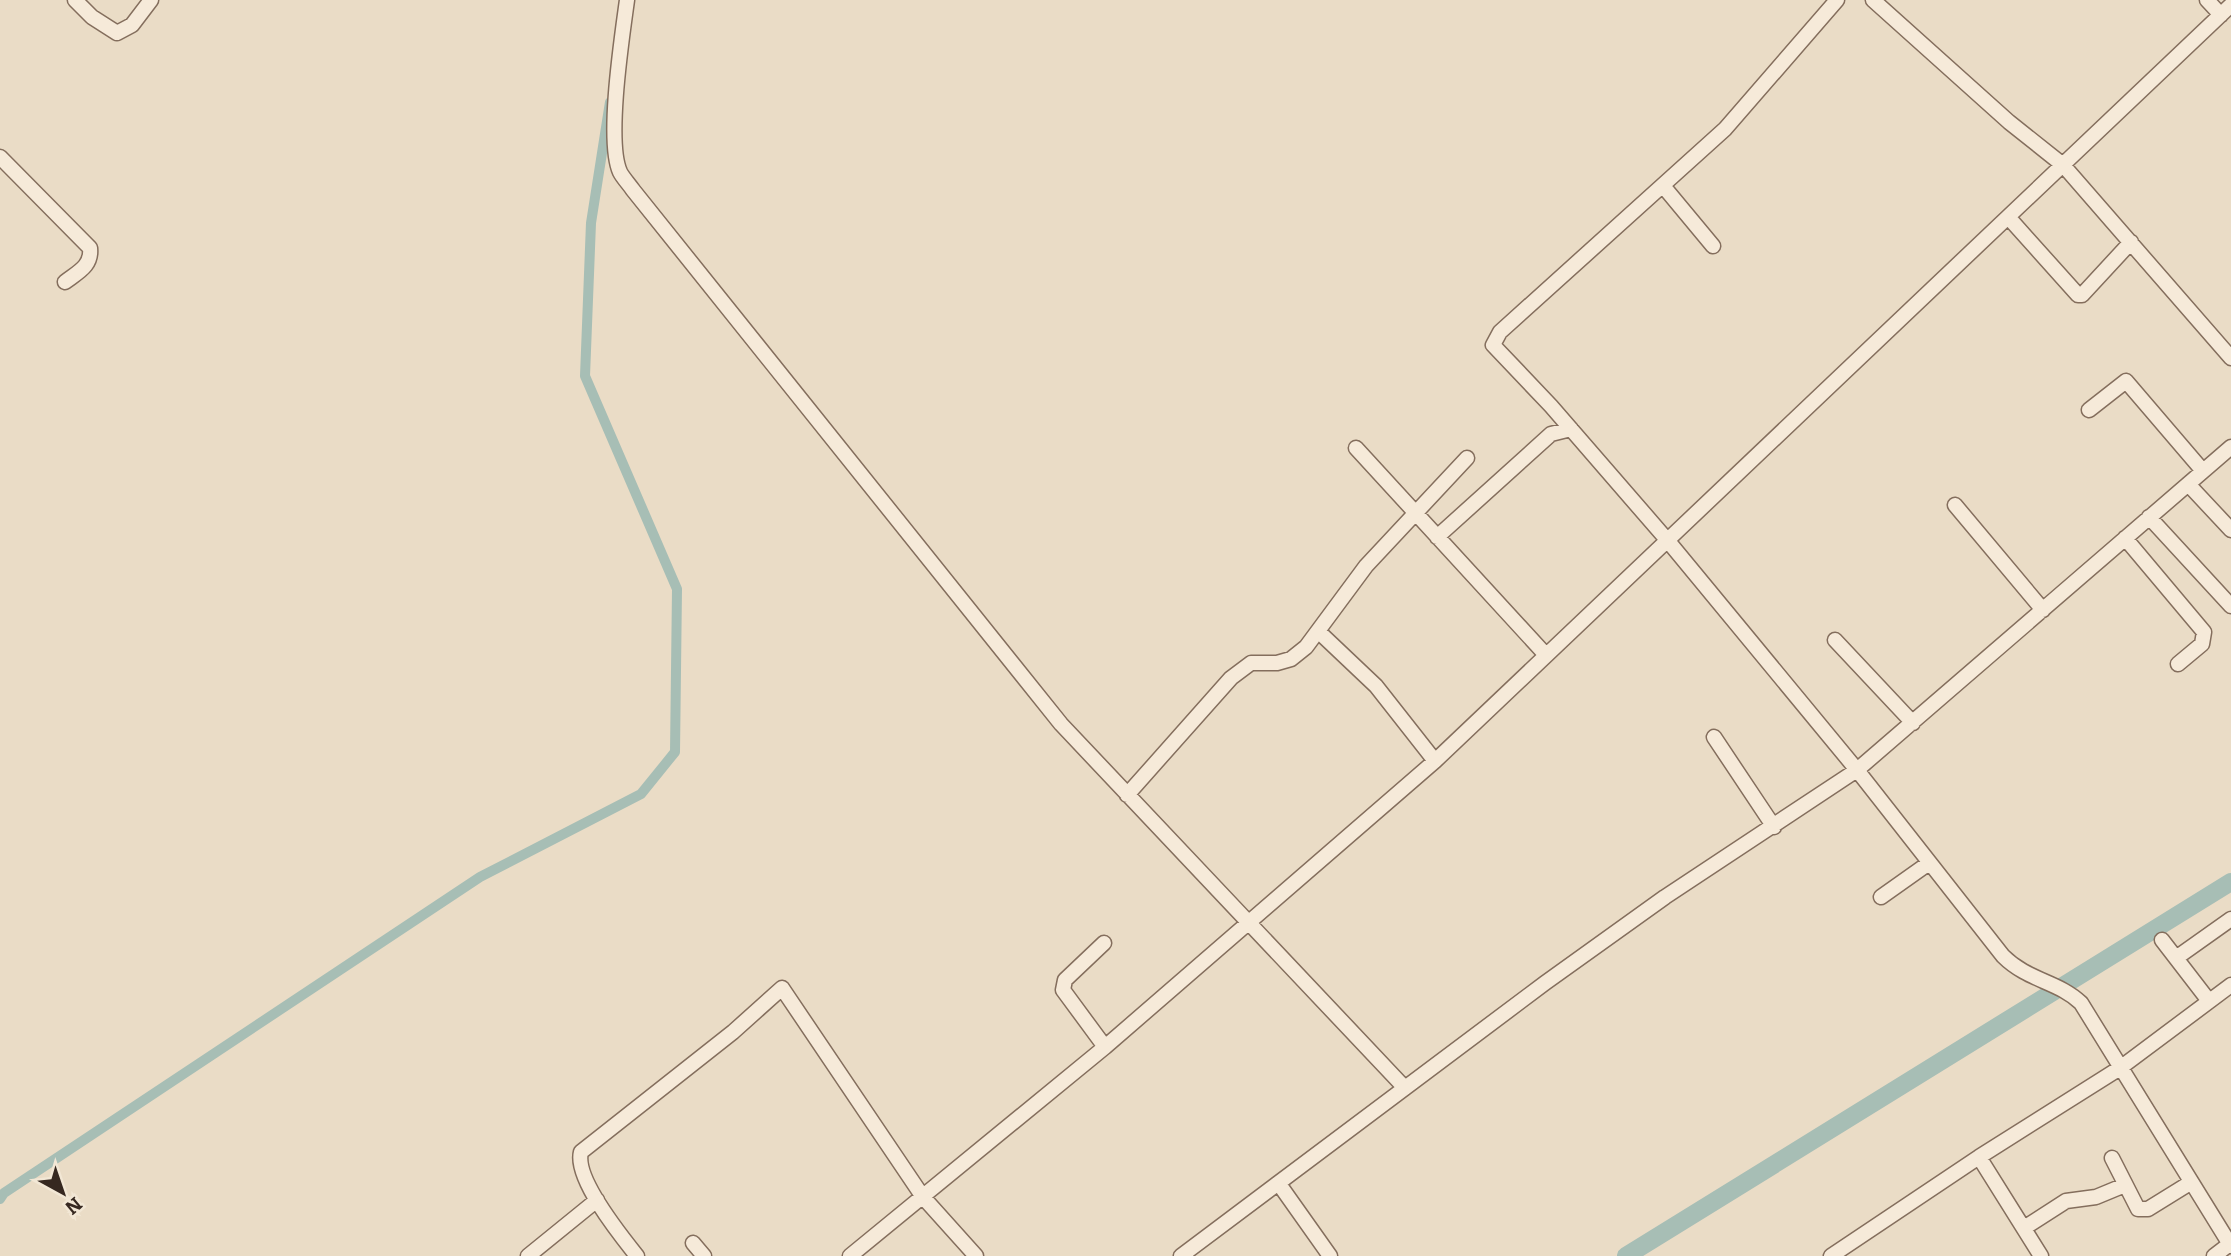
<svg xmlns="http://www.w3.org/2000/svg" width="2231" height="1256" viewBox="0 0 2231 1256" font-family="Bitter,serif">
  <style>
    .lines { fill: none; stroke-linecap: round; stroke-linejoin: round }
    .canal { stroke: #a7beb5; stroke-width: 10 }
    .river { stroke: #a7beb5; stroke-width: 18 }
    .minor-casing { stroke: #846e5d; stroke-width: 17 }
    .minor { stroke: #f6ead9; stroke-width: 14 }
  </style>
  <rect width="100%" height="100%" fill="#eadcc6"/>
  <g class="lines">
    <path class="canal" d="M0,1199L4,1193L480,877L641,794L675,752L677,589L585,376L591,223L610,102"/>
    <path class="river" d="M1626,1256L2231,882"/>
    <g class="minor-casing">
      <path id="minor" d="M75,0L92,17L117,33L132,25L151,0
        M627,0C622,37 606,141 620,172C623,178 629,184 633,190L1061,724L1404,1087
        M1837,0L1725,129L1500,332L1493,345L1551,406L1668,541L1857,770L2003,956C2028,981 2058,981 2081,1003L2231,1246
        M1873,0L2009,122L2063,165L2231,358
        M2207,0L2221,15
        M0,157L90,248C92,266 78,272 65,282
        M1664,187L1713,246
        M2009,218L2078,295H2082L2131,242
        M2089,410L2126,381L2203,471
        M1356,448L1545,654
        M2188,484L2231,530
        M1955,505L2043,610
        M2149,517L2231,606
        M1437,537L1551,434L1571,429
        M2125,538L2204,632L2202,644L2178,664
        M1319,632L1376,686L1435,761
        M1835,640L1913,723
        M1714,737L1774,827
        M1127,795L1231,678L1251,663H1277L1291,659L1306,647L1366,566L1467,458
        M1881,897L1929,863
        M2162,940L2209,1001
        M1104,943L1065,980L1063,990L1105,1047
        M2176,958L2231,919
        M1979,1157L2041,1256
        M2112,1158L2138,1209H2148L2190,1183
        M1279,1184L1330,1256
        M2024,1228L2066,1201L2096,1197L2125,1185
        M693,1243L704,1256
        M528,1256L597,1200
        M637,1256C621,1236 574,1178 581,1152L733,1032L782,988L923,1197L976,1256
        M850,1256L1105,1047L1435,761L2231,5
        M1181,1256L1545,983L1665,897L1857,770L2231,447
        M1831,1256L1979,1157L2120,1068L2231,985
        M2214,1256L2231,1243"/>
    </g>
    <use href="#minor" class="minor"/>
  </g>
  <g transform="translate(63 1193) rotate(140)" stroke="#f2e7d5" stroke-width="5" paint-order="stroke">
  <path d="M0-5L12 26L0 18L-12 26Z" fill="#362820"/>
  <text y="-10" font-size="19" font-weight="bold" text-anchor="middle" fill="#362820">N</text>
  </g>
</svg>
